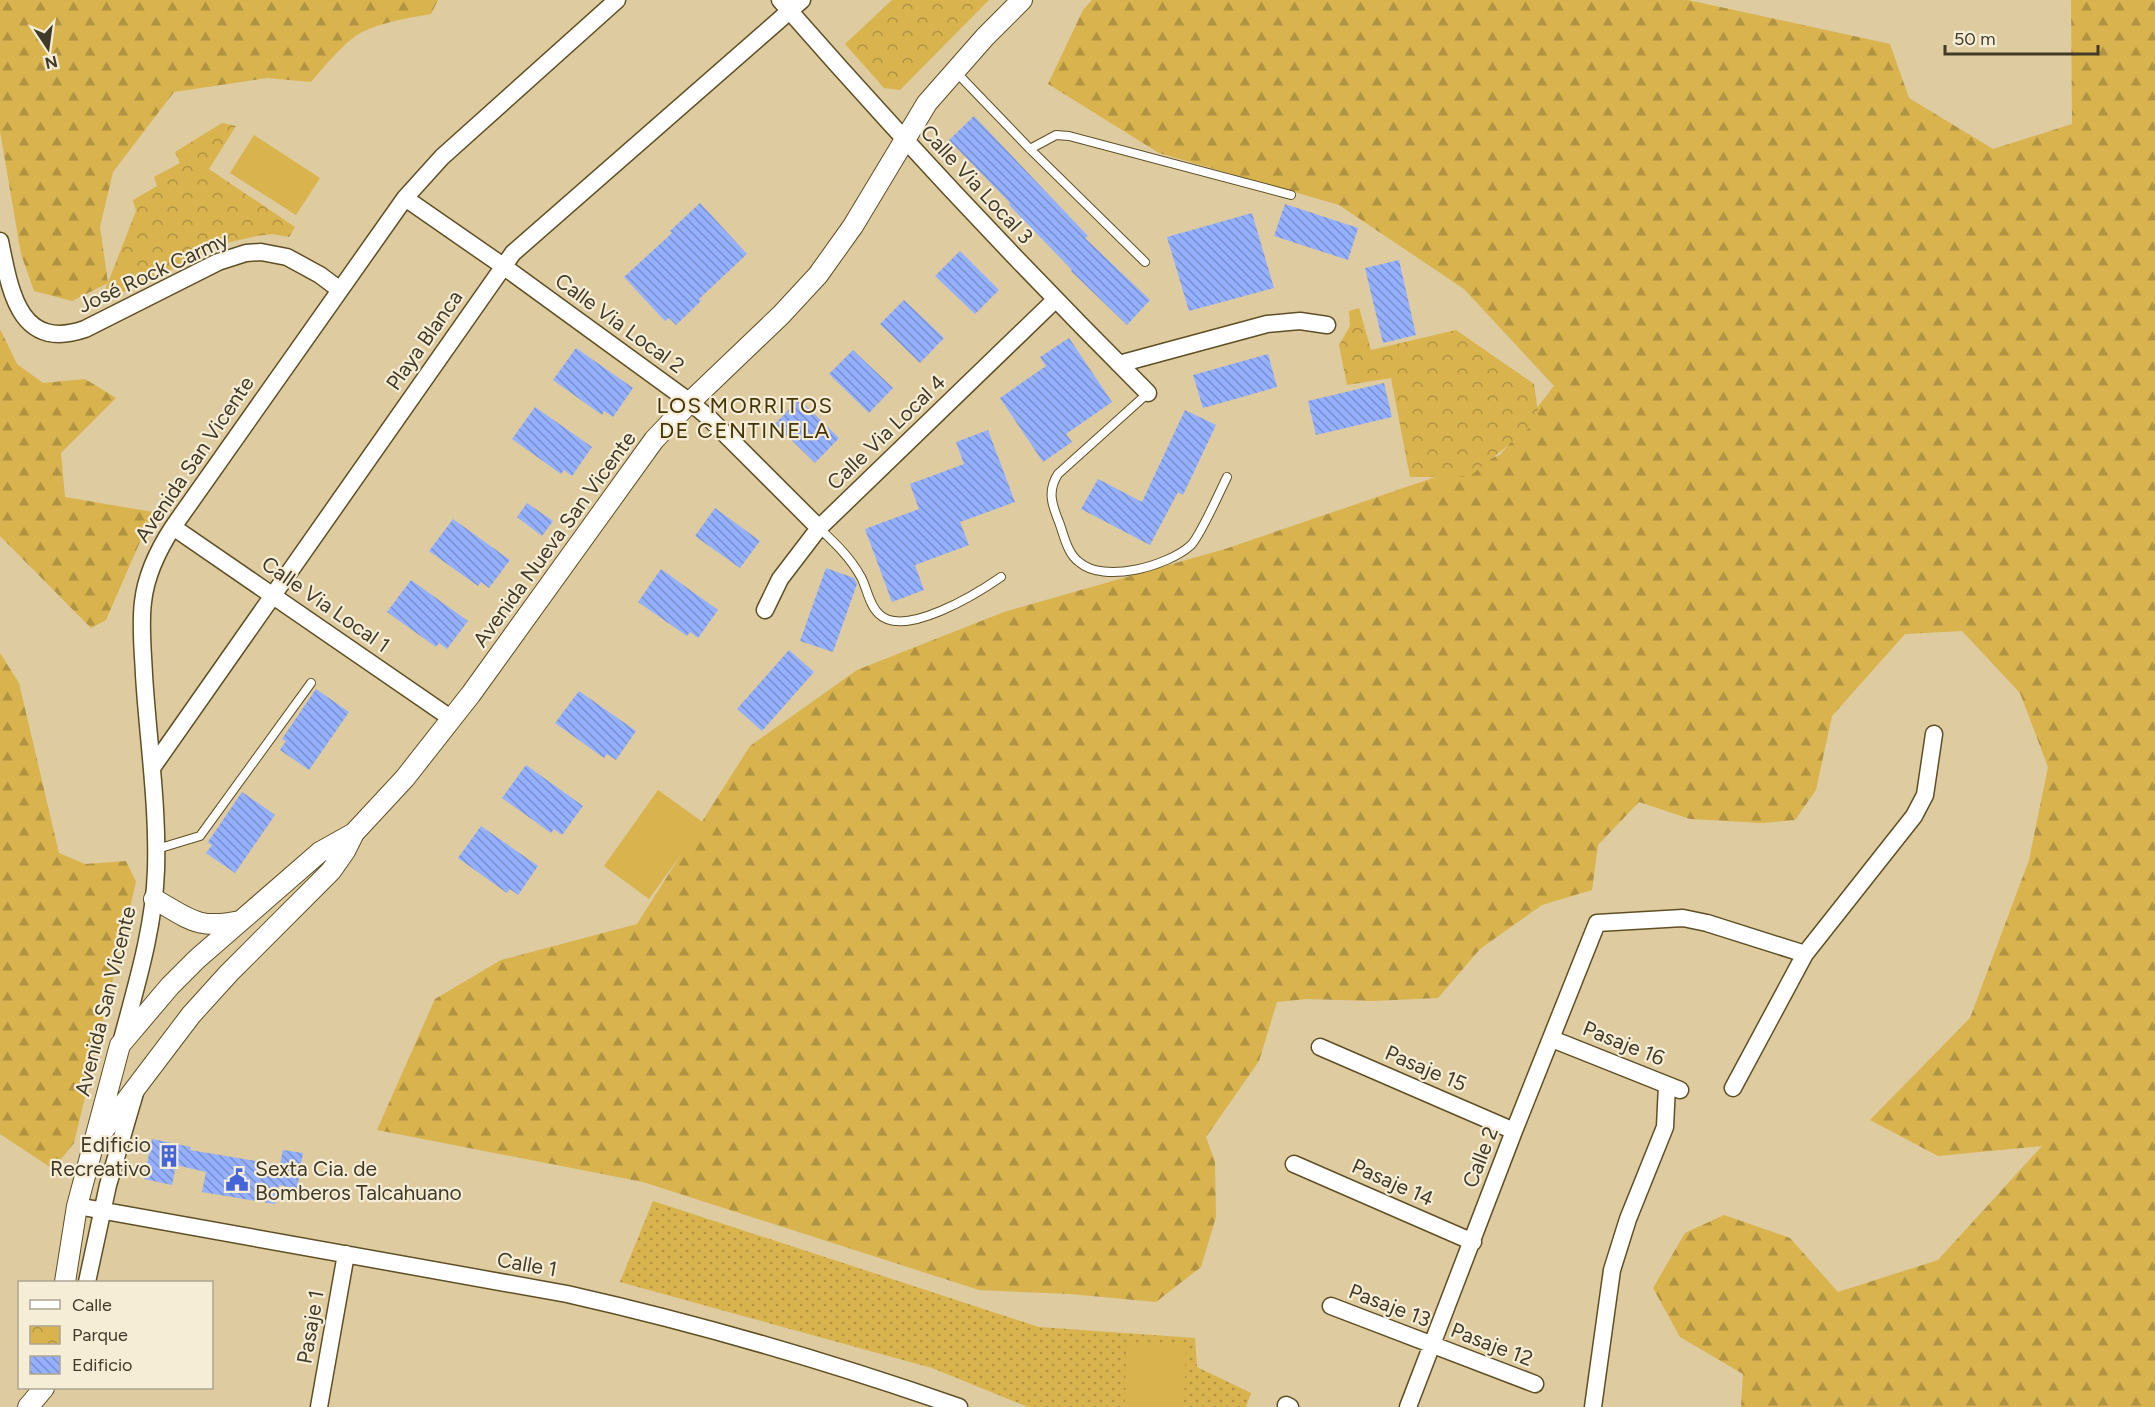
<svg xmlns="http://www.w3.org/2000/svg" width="2155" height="1407" viewBox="0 0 2155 1407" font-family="Figtree,sans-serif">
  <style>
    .grass { fill: url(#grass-dots) }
    .forest { fill: url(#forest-firs) }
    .park { fill: url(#park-crowns) }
    .pitch { fill: #d8b34e }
    .building { fill: url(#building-back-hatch) }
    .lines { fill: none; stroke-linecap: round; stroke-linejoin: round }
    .service-casing { stroke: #5f4f25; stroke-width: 10 }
    .minor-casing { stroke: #5f4f25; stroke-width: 19 }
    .tertiary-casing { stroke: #5f4f25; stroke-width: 22 }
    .service { stroke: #fff; stroke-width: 8 }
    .minor { stroke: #fff; stroke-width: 16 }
    .tertiary { stroke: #fff; stroke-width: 20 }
    .labels { text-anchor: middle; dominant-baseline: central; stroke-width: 4.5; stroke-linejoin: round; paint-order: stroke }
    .street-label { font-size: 21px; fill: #423a28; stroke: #f6edd7 }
    .poi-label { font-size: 21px; fill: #423a28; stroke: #f6edd7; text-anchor: end }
    .neighbourhood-label { font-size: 22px; letter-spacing: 1.5px; fill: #443508; stroke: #f6edd7 }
  </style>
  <defs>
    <pattern id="grass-dots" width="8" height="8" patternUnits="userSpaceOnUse" patternTransform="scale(1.5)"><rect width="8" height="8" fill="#d8b34e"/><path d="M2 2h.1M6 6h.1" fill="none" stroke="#b19341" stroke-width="1.8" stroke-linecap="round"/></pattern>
    <pattern id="forest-firs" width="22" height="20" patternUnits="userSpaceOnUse" patternTransform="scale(1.5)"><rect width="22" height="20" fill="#d8b34e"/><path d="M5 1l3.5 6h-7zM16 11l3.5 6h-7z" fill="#b19341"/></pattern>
    <pattern id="park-crowns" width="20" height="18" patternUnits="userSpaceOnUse" patternTransform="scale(1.5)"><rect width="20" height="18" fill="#d8b34e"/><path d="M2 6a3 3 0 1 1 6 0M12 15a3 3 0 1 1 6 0" fill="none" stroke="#b19341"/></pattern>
    <pattern id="building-back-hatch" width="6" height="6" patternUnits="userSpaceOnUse" patternTransform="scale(1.5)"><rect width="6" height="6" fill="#94b0fe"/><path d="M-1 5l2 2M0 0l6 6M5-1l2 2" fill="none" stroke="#7a90ce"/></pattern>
  </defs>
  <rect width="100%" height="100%" fill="#decb9f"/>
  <path class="grass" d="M653,1201L1039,1327L1195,1338L1197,1367L1251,1393L1246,1407H1028L932,1368L620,1282Z"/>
  <path class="forest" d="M0,0H438L431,14C408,18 383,22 362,32C346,40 323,68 311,82L267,78L174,92L113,172L100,227L108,283L72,301L34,291L21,254L0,131Z
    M1092,0H1688L1890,44L1909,98L1993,149L2072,124L2071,0H2155V1407H1741L1743,1374L1680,1337L1653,1288L1685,1233L1724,1215L1790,1238L1838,1292L1938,1260L2042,1146L1938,1156L1870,1120L1970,1018L2029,860L2048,767L2020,693L1962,631L1905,634L1832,716L1816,790L1795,820L1763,823L1690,819L1639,802L1598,845L1592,890L1542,905L1480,949L1438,998L1373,1001L1307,999L1277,1002L1259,1061L1206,1137L1215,1162L1216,1217L1201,1267L1156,1302L1070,1294L979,1290L643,1182L377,1130L435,999L501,960L637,924L750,746L857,670L1004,612L1225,549L1500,455L1554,386L1464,289L1339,205L1159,153L1048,84L1083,10Z
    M0,329L17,364L43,383L85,379L116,398L61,453L65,497L153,512L106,620L91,628L0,536Z
    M0,653L19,683L59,853L85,864L126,861L136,882L74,1143L53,1169L0,1134Z"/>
  <path class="park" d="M892,0H989L900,90L884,88L845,44Z
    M222,123L236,126L209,169L295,227L289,237L272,234L257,236L230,242L100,303L136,211L133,200L157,186L154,177L180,163L175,152Z
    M1359,308L1371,350L1456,330L1534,384L1539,420L1469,477H1410L1391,378L1347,385L1339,345L1350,326L1349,311Z"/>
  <path class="pitch" d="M254,135L320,178L296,215L230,173Z
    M658,790L704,823L649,899L604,866Z
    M1126,1345L1186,1346L1184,1407H1125Z"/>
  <path class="building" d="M974,116L1088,236L1085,238L1150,300L1127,325L1071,271L1072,270L1009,205L1010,203L949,140Z
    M700,203L747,254L699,299L701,301L676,325L669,318L665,321L624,277L672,233L670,231Z
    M1285,204L1358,228L1348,260L1274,236Z
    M1252,213L1274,288L1189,311L1167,237Z
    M960,251L999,290L975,314L935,276Z
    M1399,260L1416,335L1383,343L1365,268Z
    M904,300L944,338L920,363L880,324Z
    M1069,338L1112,402L1066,434L1072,442L1043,462L1000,398L1046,366L1040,357Z
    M576,348L633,388L613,417L604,411L602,415L553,380Z
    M853,350L893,388L869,413L829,374Z
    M1268,354L1277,387L1203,408L1193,375Z
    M1384,383L1392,417L1316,435L1308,401Z
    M799,399L839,438L815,463L775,424Z
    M535,407L592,447L572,476L564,470L561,474L512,439Z
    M1185,410L1216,425L1183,495L1178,492L1150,545L1081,509L1098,479L1142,502Z
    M988,430L1015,502L960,522L969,545L915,565L924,590L892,602L865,529L919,509L910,484L964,464L956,442Z
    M527,503L553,521L542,536L517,517Z
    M715,508L760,541L740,568L695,536Z
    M453,519L510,560L489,588L481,582L478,586L429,551Z
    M826,568L854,578L857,584L833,652L800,641Z
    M661,569L718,610L698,638L690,632L687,636L638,602Z
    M411,580L468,621L447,649L439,643L436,647L387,612Z
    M789,650L814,672L762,731L737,709Z
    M316,689L349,712L309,770L280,750L286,741L282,739Z
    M579,691L636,731L616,760L607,754L604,758L555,723Z
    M526,765L583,806L562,835L554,829L551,833L502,798Z
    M242,792L275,815L235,873L206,853L212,845L208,842Z
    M481,826L538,866L518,895L510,889L507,893L458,858Z
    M152,1139L191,1147L190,1150L280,1165L283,1150L303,1153L297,1189L279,1185L275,1204L202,1192L206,1172L176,1165L172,1185L144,1179Z"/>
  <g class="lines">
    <g class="service-casing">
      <path id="service" d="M955,71L1030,149L1145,262
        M1030,149L1056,135L1069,136L1291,195
        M1148,393L1058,474C1047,491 1052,505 1059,522C1064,535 1067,553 1079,562C1104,584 1167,566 1190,546C1199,539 1220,491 1227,477
        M819,528C835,543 850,557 861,577C867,588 869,605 879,614C904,639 978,593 1001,577
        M157,849L200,836L311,683"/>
    </g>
    <g class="minor-casing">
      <path id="minor" d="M780,0C898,135 1021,266 1148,393
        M405,198L503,266L690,402L709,418L819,528
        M0,241C10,289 18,352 85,329L218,262L246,253L261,252L287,257L320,275L340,290
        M1119,364L1267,324L1300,321L1327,325
        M173,527L452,719
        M765,610L780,579L819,528L1055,300
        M152,768L513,253L802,0
        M1552,1039L1680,1090
        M121,1043C136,986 154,929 156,870C158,804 148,740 144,675C143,651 140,626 143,602C146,574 158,550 173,527L405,198L442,157L617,0
        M1320,1047L1514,1131
        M1733,1088L1805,954
        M1294,1164L1473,1242
        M77,1206L567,1294C700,1324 830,1362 959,1407
        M87,1282L108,1185L135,1093
        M1331,1306L1535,1384
        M1286,1405L1290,1407
        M319,1407L346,1254
        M1408,1407L1514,1131L1597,923L1683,918L1707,923L1805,954L1914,816L1925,795L1934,734
        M1593,1407L1612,1270L1628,1219L1665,1127L1667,1085"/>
    </g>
    <g class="tertiary-casing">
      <path id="tertiary" d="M154,899C190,919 197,930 240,921
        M100,1135L191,1015L229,973L331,871L345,851L354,833
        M65,1282L77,1206L120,1045L170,986L197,959L320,852L354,833L405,778L471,694L654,440L690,402L781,315L818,275L853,226L927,103L985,37L1022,0
        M28,1407L44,1388"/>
    </g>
    <use href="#service" class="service"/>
    <use href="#minor" class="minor"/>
    <use href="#tertiary" class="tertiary"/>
  </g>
  <defs>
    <g id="building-bare" transform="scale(1.8)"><path d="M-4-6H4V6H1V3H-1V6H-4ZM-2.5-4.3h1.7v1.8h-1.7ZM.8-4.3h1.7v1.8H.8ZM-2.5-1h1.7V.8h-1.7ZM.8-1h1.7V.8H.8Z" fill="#4564d7" stroke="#f6edd7" stroke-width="2.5" paint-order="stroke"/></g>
    <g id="civic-bare" transform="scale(1.8)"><path d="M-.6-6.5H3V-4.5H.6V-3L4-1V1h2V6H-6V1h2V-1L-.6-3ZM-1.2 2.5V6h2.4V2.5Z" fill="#4564d7" stroke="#f6edd7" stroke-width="2.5" paint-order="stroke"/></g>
  </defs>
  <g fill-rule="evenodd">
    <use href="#building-bare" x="169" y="1156"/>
    <use href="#civic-bare" x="237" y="1180"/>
  </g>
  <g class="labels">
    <g class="street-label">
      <text transform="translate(977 184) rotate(47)">Calle Via Local 3</text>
      <text transform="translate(153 272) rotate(-25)">José Rock Carmy</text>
      <text transform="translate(620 323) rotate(36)">Calle Via Local 2</text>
      <text transform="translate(424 340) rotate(-55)">Playa Blanca</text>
      <text transform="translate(886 432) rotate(-44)">Calle Via Local 4</text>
      <text transform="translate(194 459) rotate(-56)">Avenida San Vicente</text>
      <text transform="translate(554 539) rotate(-54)">Avenida Nueva San Vicente</text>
      <text transform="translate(326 604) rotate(35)">Calle Via Local 1</text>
      <text transform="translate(105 1001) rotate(-76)">Avenida San Vicente</text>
      <text transform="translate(1624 1043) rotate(22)">Pasaje 16</text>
      <text transform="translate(1426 1068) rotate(23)">Pasaje 15</text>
      <text transform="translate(1480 1157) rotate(-69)">Calle 2</text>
      <text transform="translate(1393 1182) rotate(24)">Pasaje 14</text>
      <text transform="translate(527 1264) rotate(10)">Calle 1</text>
      <text transform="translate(1390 1305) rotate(21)">Pasaje 13</text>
      <text transform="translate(310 1327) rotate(-80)">Pasaje 1</text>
      <text transform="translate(1492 1344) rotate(21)">Pasaje 12</text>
    </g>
    <g class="poi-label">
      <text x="151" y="1144">Edificio<tspan x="151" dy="24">Recreativo</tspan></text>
      <text x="255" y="1168" text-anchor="start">Sexta Cia. de<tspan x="255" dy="24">Bomberos Talcahuano</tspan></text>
    </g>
    <g class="neighbourhood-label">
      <text x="745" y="405">LOS MORRITOS<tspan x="745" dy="25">DE CENTINELA</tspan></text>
    </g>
  </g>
  <rect x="18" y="1281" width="195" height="108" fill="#f6edd7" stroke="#aea591" stroke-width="1.5"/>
  <rect x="30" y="1300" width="30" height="9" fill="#ffffff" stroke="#aea591" stroke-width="1.5"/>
  <text x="72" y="1311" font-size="18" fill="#423a28">Calle</text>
  <rect x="30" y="1326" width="30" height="18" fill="url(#park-crowns)" stroke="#aea591" stroke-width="1.5"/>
  <text x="72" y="1341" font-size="18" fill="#423a28">Parque</text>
  <rect x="30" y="1356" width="30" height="18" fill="url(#building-back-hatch)" stroke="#aea591" stroke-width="1.5"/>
  <text x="72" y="1371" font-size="18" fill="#423a28">Edificio</text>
  <g transform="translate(48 48) rotate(167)" stroke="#f6edd7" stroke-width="4.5" paint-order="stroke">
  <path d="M0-4.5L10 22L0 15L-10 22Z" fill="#423a28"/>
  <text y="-9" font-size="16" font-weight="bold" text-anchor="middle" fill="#423a28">N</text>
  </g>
  <path d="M1945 45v9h153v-9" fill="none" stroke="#423a28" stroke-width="3"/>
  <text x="1954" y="45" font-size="18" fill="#423a28" stroke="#f6edd7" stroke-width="4.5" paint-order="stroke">50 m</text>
</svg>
